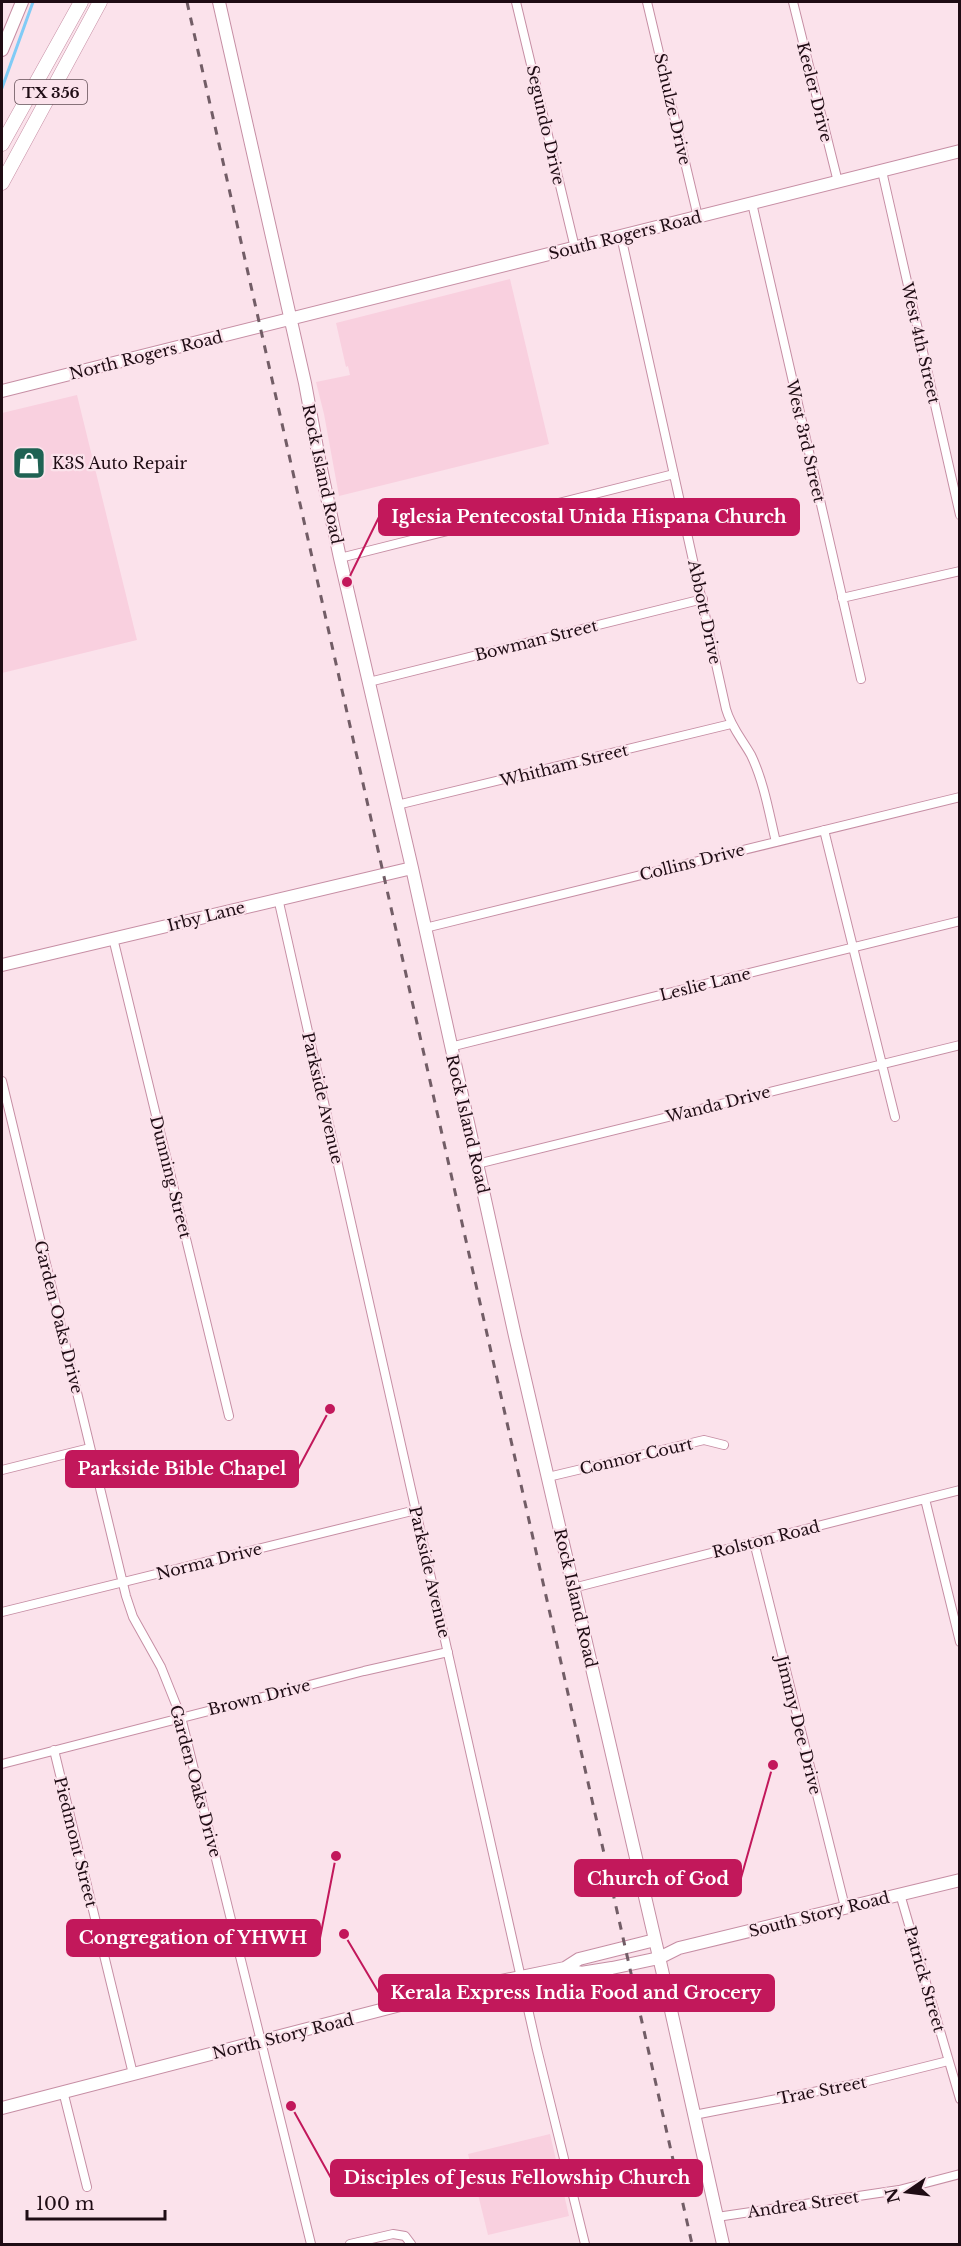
<svg xmlns="http://www.w3.org/2000/svg" width="961" height="2246" viewBox="0 0 961 2246" font-family="'Libre Baskerville',serif">
  <style>
    .built { fill: #f9d0df }
    .lines { fill: none; stroke-linecap: round; stroke-linejoin: round }
    .stream { stroke: #80cbf6; stroke-width: 3 }
    .street-casing { stroke: #c68ea4; stroke-width: 10 }
    .secondary-casing { stroke: #c68ea4; stroke-width: 14 }
    .primary-casing { stroke: #c68ea4; stroke-width: 15 }
    .street { stroke: #fff; stroke-width: 8 }
    .secondary { stroke: #fff; stroke-width: 12 }
    .primary { stroke: #fff; stroke-width: 14 }
    .rail { stroke: #725d66; stroke-width: 3; stroke-dasharray: 8 8; stroke-linecap: butt }
    .labels { text-anchor: middle; dominant-baseline: central; stroke-width: 4.5; stroke-linejoin: round; paint-order: stroke }
    .shield { fill: #fbe2eb; stroke: #614c54; stroke-width: 1.5 }
    .shield-label { font-size: 15px; font-weight: bold; fill: #1f0c14 }
    .street-label { font-size: 16px; fill: #1f0c14; stroke: #fbe2eb }
    .poi-label { font-size: 16px; fill: #1f0c14; stroke: #fbe2eb; text-anchor: start }
    .leader { fill: none; stroke: #c2185b; stroke-width: 2 }
    .callout-dot { fill: #c2185b; stroke: #fbe2eb; stroke-width: 2 }
    .callout { fill: #c2185b; stroke: #c2185b; stroke-width: 2 }
    .callout-label { font-size: 18px; text-anchor: middle; font-weight: bold; fill: #fff }
  </style>
  <rect width="100%" height="100%" fill="#fbe2eb"/>
  <path class="built" d="M510,279L549,444L339,496L324,414L316,382L350,375L348,366L346,367L336,323Z
    M77,395L137,640L2,673V413Z
    M550,2134L569,2216L488,2235L468,2154Z"/>
  <g class="lines">
    <path class="stream" d="M2,88L33,2"/>
    <g class="street-casing">
      <path id="street" d="M516,2L575,248
        M647,2L698,217
        M793,2L838,182
        M882,171L960,515
        M752,203L861,679
        M621,236L726,709C731,727 742,739 751,755C764,782 769,813 776,842
        M340,558L674,474
        M842,598L960,571
        M369,682L703,599
        M397,805L731,724
        M824,830L895,1117
        M278,898L537,2049L585,2244
        M425,928L960,797
        M113,938L229,1416
        M450,1047L960,921
        M2,1081L126,1596L133,1617L161,1667L181,1717L311,2244
        M477,1164L960,1045
        M2,1470L90,1448
        M548,1477L704,1440L724,1445
        M925,1499L960,1642
        M754,1542L845,1907
        M573,1588L960,1490
        M2,1612L416,1510
        M54,1750L133,2074
        M2,1764L364,1671L448,1652
        M900,1894L960,2099
        M63,2091L87,2187
        M694,2115L860,2083L948,2061
        M717,2217L899,2190L960,2174
        M350,2244L393,2234L405,2236L411,2244"/>
    </g>
    <g class="secondary-casing">
      <path id="secondary" d="M219,2L305,383L320,464L340,558L412,868L515,1336L662,1970L723,2244
        M2,50L22,2
        M2,391L960,151
        M2,965L412,868
        M565,1968L581,1973L612,1968L659,1958L679,1948L960,1880
        M2,2108L462,1989L565,1968L579,1959L655,1940"/>
    </g>
    <g class="primary-casing">
      <path id="primary" d="M2,144L81,2
        M2,183L100,2"/>
    </g>
    <use href="#street" class="street"/>
    <use href="#secondary" class="secondary"/>
    <use href="#primary" class="primary"/>
    <path class="rail" d="M187,2L692,2244"/>
  </g>
  <defs>
    <g id="shop-square" transform="scale(1.725)"><rect x="-9" y="-9" width="18" height="18" rx="4" fill="#1f6253" stroke="#fbe2eb"/><path d="M-5-2.5h2.3a2.7 3.5 0 0 1 5.4 0H5L5.5 6h-11ZM-1.5-2.5h3a1.5 2.3 0 0 0-3 0Z" fill="#fff"/></g>
  </defs>
  <g fill-rule="evenodd">
    <use href="#shop-square" x="29" y="463"/>
  </g>
  <g class="labels">
    <rect class="shield" x="15" y="80" width="72" height="24" rx="4.5"/>
    <g class="shield-label">
      <text x="51" y="92">TX 356</text>
    </g>
    <g class="street-label">
      <text transform="translate(815 92) rotate(76)">Keeler Drive</text>
      <text transform="translate(673 109) rotate(77)">Schulze Drive</text>
      <text transform="translate(546 125) rotate(77)">Segundo Drive</text>
      <text transform="translate(625 235) rotate(-14)">South Rogers Road</text>
      <text transform="translate(921 343) rotate(77)">West 4th Street</text>
      <text transform="translate(146 355) rotate(-14)">North Rogers Road</text>
      <text transform="translate(806 441) rotate(77)">West 3rd Street</text>
      <text transform="translate(323 474) rotate(78)">Rock Island Road</text>
      <text transform="translate(705 612) rotate(78)">Abbott Drive</text>
      <text transform="translate(536 640) rotate(-14)">Bowman Street</text>
      <text transform="translate(564 765) rotate(-14)">Whitham Street</text>
      <text transform="translate(692 862) rotate(-14)">Collins Drive</text>
      <text transform="translate(206 916) rotate(-14)">Irby Lane</text>
      <text transform="translate(705 984) rotate(-14)">Leslie Lane</text>
      <text transform="translate(323 1098) rotate(77)">Parkside Avenue</text>
      <text transform="translate(718 1104) rotate(-14)">Wanda Drive</text>
      <text transform="translate(468 1124) rotate(77)">Rock Island Road</text>
      <text transform="translate(171 1177) rotate(76)">Dunning Street</text>
      <text transform="translate(59 1317) rotate(76)">Garden Oaks Drive</text>
      <text transform="translate(636 1456) rotate(-13)">Connor Court</text>
      <text transform="translate(766 1539) rotate(-14)">Rolston Road</text>
      <text transform="translate(209 1561) rotate(-14)">Norma Drive</text>
      <text transform="translate(430 1572) rotate(77)">Parkside Avenue</text>
      <text transform="translate(576 1598) rotate(77)">Rock Island Road</text>
      <text transform="translate(259 1697) rotate(-14)">Brown Drive</text>
      <text transform="translate(799 1725) rotate(76)">Jimmy Dee Drive</text>
      <text transform="translate(196 1781) rotate(75)">Garden Oaks Drive</text>
      <text transform="translate(76 1842) rotate(76)">Piedmont Street</text>
      <text transform="translate(819 1914) rotate(-14)">South Story Road</text>
      <text transform="translate(925 1979) rotate(74)">Patrick Street</text>
      <text transform="translate(283 2036) rotate(-14)">North Story Road</text>
      <text transform="translate(822 2090) rotate(-11)">Trae Street</text>
      <text transform="translate(803 2204) rotate(-8)">Andrea Street</text>
    </g>
    <g class="poi-label">
      <text x="52" y="463">K3S Auto Repair</text>
    </g>
  </g>
  <path class="leader" d="M347 582L379 517M330 1409L298 1469M773 1765L741 1878M336 1856L320 1938M344 1934L379 1993M291 2106L331 2178"/>
  <g class="callout-dot">
    <circle cx="347" cy="582" r="6"/>
    <circle cx="330" cy="1409" r="6"/>
    <circle cx="773" cy="1765" r="6"/>
    <circle cx="336" cy="1856" r="6"/>
    <circle cx="344" cy="1934" r="6"/>
    <circle cx="291" cy="2106" r="6"/>
  </g>
  <g class="callout">
    <rect x="379" y="499" width="420" height="36" rx="6"/>
    <rect x="66" y="1451" width="232" height="36" rx="6"/>
    <rect x="575" y="1860" width="166" height="36" rx="6"/>
    <rect x="67" y="1920" width="253" height="36" rx="6"/>
    <rect x="379" y="1975" width="395" height="36" rx="6"/>
    <rect x="331" y="2160" width="371" height="36" rx="6"/>
  </g>
  <g class="callout-label">
    <text x="589" y="523">Iglesia Pentecostal Unida Hispana Church</text>
    <text x="182" y="1475">Parkside Bible Chapel</text>
    <text x="658" y="1885">Church of God</text>
    <text x="193" y="1944">Congregation of YHWH</text>
    <text x="576" y="1999">Kerala Express India Food and Grocery</text>
    <text x="517" y="2184">Disciples of Jesus Fellowship Church</text>
  </g>
  <rect width="961" height="2246" fill="none" stroke="#1f0c14" stroke-width="6"/>
  <g transform="translate(907 2192) rotate(256)" stroke="#fbe2eb" stroke-width="4.5" paint-order="stroke">
  <path d="M0-4.5L10 22L0 15L-10 22Z" fill="#1f0c14"/>
  <text y="-9" font-size="16" font-weight="bold" text-anchor="middle" fill="#1f0c14">N</text>
  </g>
  <path d="M27 2210v9h138v-9" fill="none" stroke="#1f0c14" stroke-width="3"/>
  <text x="36" y="2210" font-size="18" fill="#1f0c14" stroke="#fbe2eb" stroke-width="4.5" paint-order="stroke">100 m</text>
</svg>
